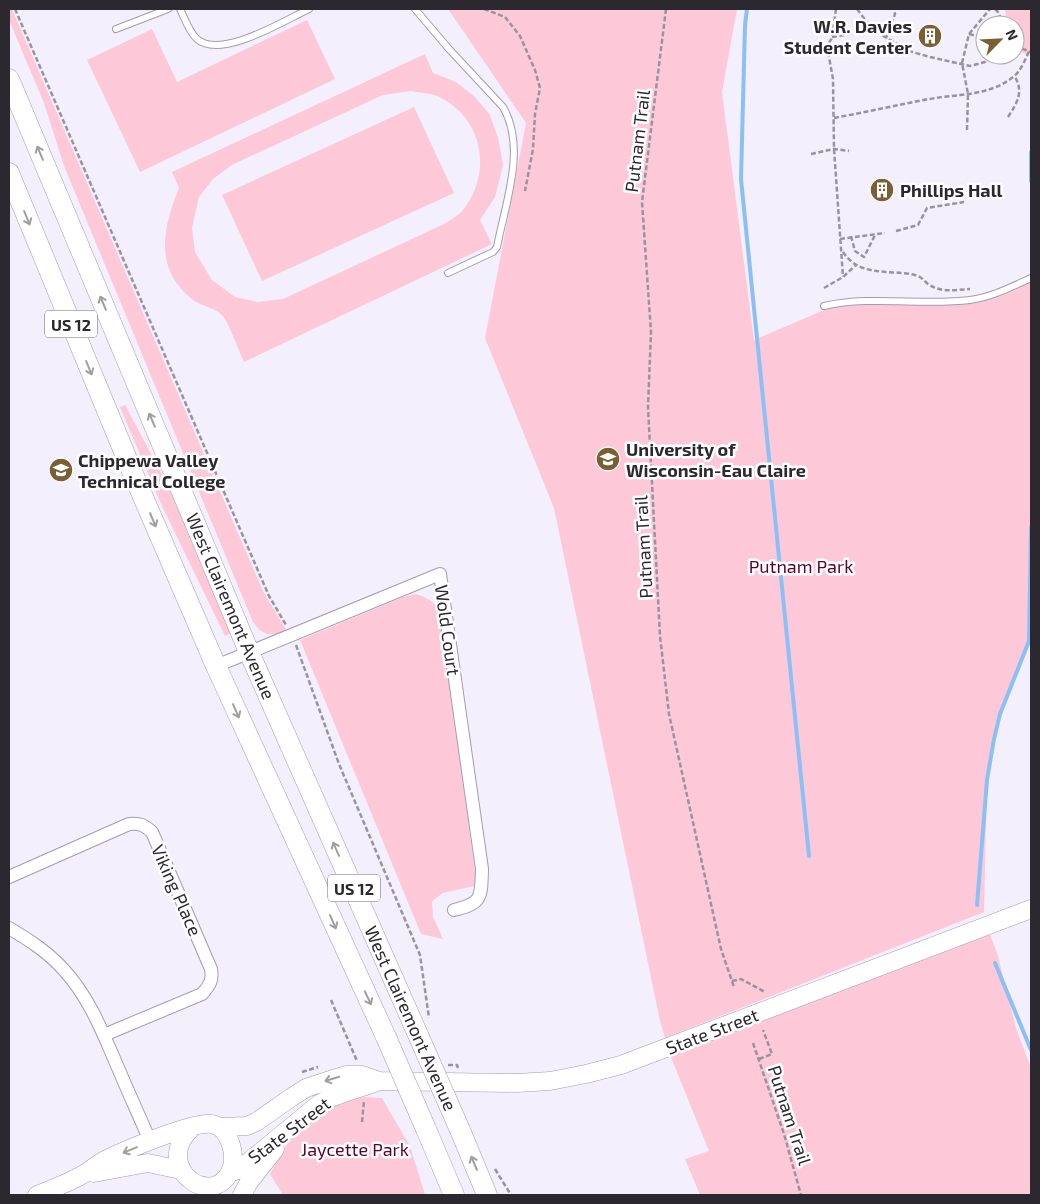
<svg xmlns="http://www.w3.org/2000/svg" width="1040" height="1204" viewBox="0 0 1040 1204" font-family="'Exo 2',sans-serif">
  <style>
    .green { fill: #fdc9d9; fill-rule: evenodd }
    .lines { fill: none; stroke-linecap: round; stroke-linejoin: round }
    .stream { stroke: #8bc0f4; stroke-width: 4 }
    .service-casing { stroke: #a39cb0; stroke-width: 8 }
    .minor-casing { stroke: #a39cb0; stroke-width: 14 }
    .secondary-casing { stroke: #a39cb0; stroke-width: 19 }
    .primary-casing { stroke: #a39cb0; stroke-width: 21 }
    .path { stroke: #98949f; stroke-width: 2.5; stroke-dasharray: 5 2.5; stroke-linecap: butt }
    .service { stroke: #fff; stroke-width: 6 }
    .minor { stroke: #fff; stroke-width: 12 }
    .secondary { stroke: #fff; stroke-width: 18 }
    .primary { stroke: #fff; stroke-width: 20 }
    .primary-bridge-casing { stroke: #a39cb0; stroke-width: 21; stroke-linecap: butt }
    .primary-bridge { stroke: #fff; stroke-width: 20 }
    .oneway { stroke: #a09ea2 }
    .labels { text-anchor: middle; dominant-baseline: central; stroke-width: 5; stroke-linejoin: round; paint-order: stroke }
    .shield { fill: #fff; stroke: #6b686e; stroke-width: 1 }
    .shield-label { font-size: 16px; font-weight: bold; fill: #2b2830 }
    .poi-label { font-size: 18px; font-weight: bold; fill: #2b2830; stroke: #fff; text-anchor: start }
    .street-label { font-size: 18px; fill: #2b2830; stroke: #fff }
    .park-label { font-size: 18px; fill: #5a012f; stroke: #fff }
  </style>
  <rect width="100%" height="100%" fill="#f4effc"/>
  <path class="green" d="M9,9H12L263,591L287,631C271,637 262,635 253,622L64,166L44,103L9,20Z
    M448,9H737L722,92L754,340L843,302L970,300L1031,278V527L1029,641L1000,714L987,780L984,912L665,1038L660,1021L554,508L485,338L526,123Z
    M1005,9H1031V56L1015,50V25H1007Z
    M307,20L335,79L140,172L87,60L152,29L177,82Z
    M425,54L433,73L456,82L475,97L490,115L498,138L503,165L495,197L480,220L492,244L244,362C239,351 229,324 223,316C216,308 201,306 193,300C153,269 163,228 179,188L172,172ZM411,91C420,93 433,93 441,98C484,120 492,174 463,210C458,216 450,220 444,224L283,299L258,302L235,297L212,280L195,252L192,228L199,197L213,179L232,165L383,95Z
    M414,107L454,193L262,281L222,195Z
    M125,405L170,489L228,625L230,634L225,636L161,504L120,407Z
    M416,594C430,599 434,601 441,615L476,880L474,886L443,893L432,901L433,917L443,939L421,934L300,640L403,597Z
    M990,934L998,956L1016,1028L1031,1068V1195H700L685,1159L709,1151L670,1055Z
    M364,1097L382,1098L410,1146L425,1195H283L270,1174C275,1166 278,1157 283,1150C302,1124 333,1103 364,1097Z"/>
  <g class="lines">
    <path class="stream" d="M747,9L745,25L741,179L809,856
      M1031,152V181
      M977,905L987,780L994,739L1000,714L1029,641L1031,527
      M995,963L1031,1050"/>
    <g class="service-casing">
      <path id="service" d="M180,9C185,19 189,32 197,39C221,60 285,20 309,9
        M415,9L449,49L503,107C527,148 505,204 497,247L493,252L448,273
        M116,29L168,9
        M824,306C872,295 922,306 970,300C992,297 1011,287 1031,278"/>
    </g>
    <g class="minor-casing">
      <path id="minor" d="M216,666L440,574L482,869C481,897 483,903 454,910
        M9,877L129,824C140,823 144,825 152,832L211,969C213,980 210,985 202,994L104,1035
        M9,928C29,940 48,952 64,970C87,995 100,1026 113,1056C125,1085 138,1113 150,1141"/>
    </g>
    <g class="secondary-casing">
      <path id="secondary" d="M221,1127L247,1126L256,1122L292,1097L306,1088L333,1079L347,1075H362L379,1081L517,1083L550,1081L586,1074L621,1065L1031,909
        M94,1173L148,1163L181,1170
        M230,1173L240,1169L319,1104C339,1092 358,1090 379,1081
        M37,1195C52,1189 68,1183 82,1175C90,1171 97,1164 105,1160C123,1151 194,1121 212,1124C222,1126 228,1135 231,1145C234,1154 234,1166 229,1174C211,1204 166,1175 181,1142C183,1137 188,1132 192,1127
        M242,1195L249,1182L275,1149"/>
    </g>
    <g class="primary-casing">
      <path id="primary" d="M9,79L249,652L419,1037
        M9,173L134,476L216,666L386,1037
        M426,1129L454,1195
        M460,1130L487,1195"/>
    </g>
    <path class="path" d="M15,9L269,596L286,625
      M484,9L505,17L520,36L535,70L540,88L535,114L533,149L525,191
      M666,9L642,202L651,332L648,407L660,636L669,714L721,949L734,987
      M836,9L832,38L827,46L833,79L834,149L843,277
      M857,9L873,30
      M995,9L998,12L1004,25
      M969,34L985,38
      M832,37L873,30L909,51L930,57L970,66L985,62L995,55
      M886,38L895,14L894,9
      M1015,46L1031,52
      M1008,117C1017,103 1024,92 1015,77
      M834,118C866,112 897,105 929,99C957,94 990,96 1013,77C1021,71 1025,60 1029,51
      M967,130L968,94L962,63L969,34L990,9
      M811,154L834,149L849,151
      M896,231L918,225L927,208L964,202
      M851,236L855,251L864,257L875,235
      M840,239L885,233
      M843,252C860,278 890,269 915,275C921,276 924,281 928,284C941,293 955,290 970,289
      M824,288L843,277L856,265
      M296,645L339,764L420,955L429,1018
      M732,981L741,979L765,992
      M331,1000L357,1061
      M753,1043L784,1134L801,1195
      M759,1059L772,1054L763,1030
      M448,1065H457L458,1068
      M302,1072L318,1067
      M362,1122L364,1101
      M495,1169L511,1195"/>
    <use href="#service" class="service"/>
    <use href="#minor" class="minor"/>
    <use href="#secondary" class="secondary"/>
    <use href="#primary" class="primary"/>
    <g class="primary-bridge-casing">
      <path id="primary-bridge" d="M386,1037L426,1129
        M419,1037L460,1130"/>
    </g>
    <use href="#primary-bridge" class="primary-bridge"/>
  </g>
  <defs><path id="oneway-shaft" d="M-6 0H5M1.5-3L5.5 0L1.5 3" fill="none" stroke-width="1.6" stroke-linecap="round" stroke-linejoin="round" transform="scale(1.25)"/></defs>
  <g class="oneway">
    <use href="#oneway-shaft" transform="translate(40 153) rotate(-113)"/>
    <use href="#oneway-shaft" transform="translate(27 218) rotate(68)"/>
    <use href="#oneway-shaft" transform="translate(103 303) rotate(-113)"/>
    <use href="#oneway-shaft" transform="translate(89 368) rotate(68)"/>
    <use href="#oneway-shaft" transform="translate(152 420) rotate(-113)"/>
    <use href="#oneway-shaft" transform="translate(153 520) rotate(67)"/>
    <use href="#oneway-shaft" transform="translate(236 711) rotate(66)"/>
    <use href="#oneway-shaft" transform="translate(336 849) rotate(-114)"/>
    <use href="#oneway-shaft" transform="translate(333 922) rotate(66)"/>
    <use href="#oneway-shaft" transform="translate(368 998) rotate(65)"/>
    <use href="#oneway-shaft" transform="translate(332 1079) rotate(163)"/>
    <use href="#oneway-shaft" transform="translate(130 1150) rotate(157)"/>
    <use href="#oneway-shaft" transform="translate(474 1163) rotate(-113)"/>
  </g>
  <defs>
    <g id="building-disc" transform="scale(1.25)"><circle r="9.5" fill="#795f31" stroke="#fff"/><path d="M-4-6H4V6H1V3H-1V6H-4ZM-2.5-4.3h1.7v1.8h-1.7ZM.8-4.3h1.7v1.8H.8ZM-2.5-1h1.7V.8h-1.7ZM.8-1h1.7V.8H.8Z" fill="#fff"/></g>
    <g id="university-disc" transform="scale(1.25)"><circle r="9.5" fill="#795f31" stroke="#fff"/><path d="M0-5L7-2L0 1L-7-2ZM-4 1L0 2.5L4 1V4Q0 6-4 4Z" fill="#fff"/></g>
  </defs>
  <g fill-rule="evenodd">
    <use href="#building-disc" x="930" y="36"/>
    <use href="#building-disc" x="882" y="190"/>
    <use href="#university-disc" x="608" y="459"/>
    <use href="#university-disc" x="61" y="470"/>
  </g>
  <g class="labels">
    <g class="shield">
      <rect x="45" y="310.5" width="52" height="27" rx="4"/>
      <rect x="328" y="874.5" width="52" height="27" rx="4"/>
    </g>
    <g class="shield-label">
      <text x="71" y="324">US 12</text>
      <text x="354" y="888">US 12</text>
    </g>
    <g class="poi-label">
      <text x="912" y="26" text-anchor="end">W.R. Davies<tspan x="912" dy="21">Student Center</tspan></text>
      <text x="900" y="190">Phillips Hall</text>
      <text x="626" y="449">University of<tspan x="626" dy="21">Wisconsin-Eau Claire</tspan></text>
      <text x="78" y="460">Chippewa Valley<tspan x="78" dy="21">Technical College</tspan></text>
    </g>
    <g class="street-label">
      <text transform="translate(637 141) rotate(-83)">Putnam Trail</text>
      <text transform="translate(643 547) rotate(-93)">Putnam Trail</text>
      <text transform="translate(231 606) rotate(67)">West Clairemont Avenue</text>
      <text transform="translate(448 630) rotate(82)">Wold Court</text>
      <text transform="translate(177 890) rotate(66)">Viking Place</text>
      <text transform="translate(411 1018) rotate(66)">West Clairemont Avenue</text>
      <text transform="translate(712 1031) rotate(-21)">State Street</text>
      <text transform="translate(790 1115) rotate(72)">Putnam Trail</text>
      <text transform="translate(289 1130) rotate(-37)">State Street</text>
    </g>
    <g class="park-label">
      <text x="801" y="566">Putnam Park</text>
      <text x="355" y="1149">Jaycette Park</text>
    </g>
  </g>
  <rect width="1040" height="1204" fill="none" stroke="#2b2830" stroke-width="20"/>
  <g transform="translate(1000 40) rotate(66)"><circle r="24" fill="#ffffff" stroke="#aaa9ac"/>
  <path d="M0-4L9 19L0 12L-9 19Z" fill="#795f31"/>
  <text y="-8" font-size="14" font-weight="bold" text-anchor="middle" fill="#2b2830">N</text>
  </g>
</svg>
